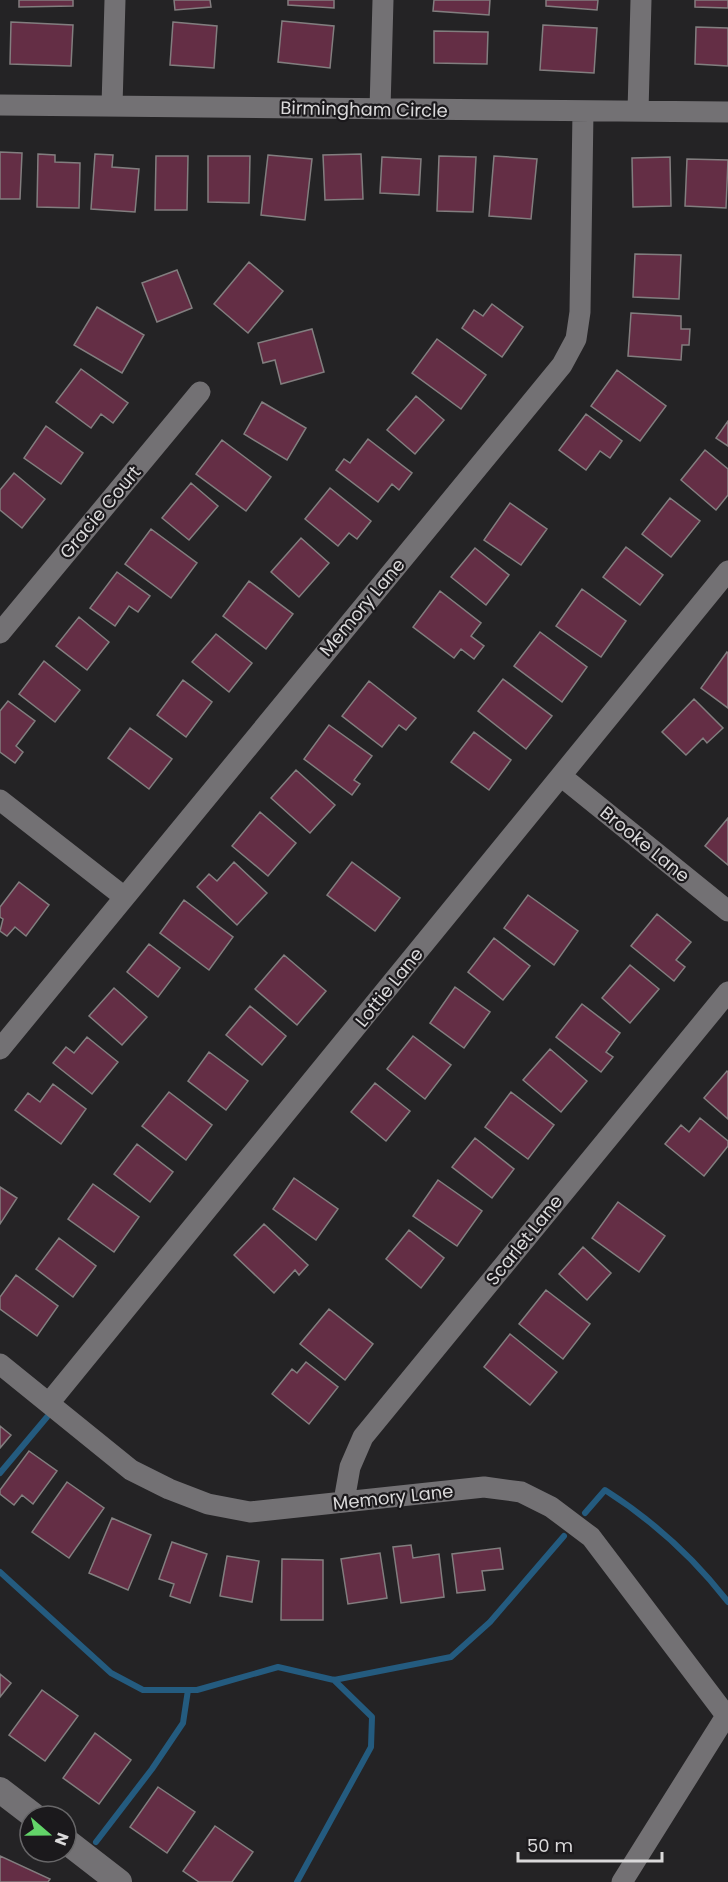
<svg xmlns="http://www.w3.org/2000/svg" width="728" height="1882" viewBox="0 0 728 1882" font-family="Poppins,sans-serif">
  <style>
    .lines { fill: none; stroke-linecap: round; stroke-linejoin: round }
    .stream { stroke: #245b7f; stroke-width: 6 }
    .building { fill: #642e45; stroke: #827e7f; stroke-width: 1.5 }
    .minor { stroke: #737174; stroke-width: 21 }
    .tertiary { stroke: #737174; stroke-width: 26 }
    .labels { text-anchor: middle; dominant-baseline: central; stroke-width: 4.5; stroke-linejoin: round; paint-order: stroke }
    .street-label { font-size: 18px; fill: #dad9da; stroke: #1b191c }
  </style>
  <rect width="100%" height="100%" fill="#242325"/>
  <g class="lines">
    <path class="stream" d="M0,1473L47,1417
      M585,1513L605,1490C652,1520 694,1558 728,1602
      M0,1572L111,1673L143,1690H197L278,1667L334,1680L451,1657L490,1622L564,1536
      M96,1842L152,1769L183,1723L188,1690
      M297,1882L371,1747L372,1717L334,1680"/>
  </g>
  <path class="building" d="M19,0H73V6L19,7Z
    M174,0H210L211,7L175,10Z
    M288,0H334V8L288,5Z
    M434,0H490L489,15L433,11Z
    M546,0H598L597,10L546,6Z
    M695,0H728V8L695,7Z
    M282,21L334,26L330,68L278,62Z
    M11,22L73,25L71,66L10,64Z
    M173,22L217,26L214,68L170,65Z
    M543,25L597,28L594,73L540,70Z
    M696,27L728,28V66L695,64Z
    M434,31L488,32L487,64L434,63Z
    M0,152L22,153L20,199H0Z
    M38,154L55,155V162L80,163L79,208L37,207Z
    M95,154L113,155L112,167L139,169L135,212L91,209Z
    M361,154L363,199L325,200L323,155Z
    M268,155L312,159L305,220L261,215Z
    M156,156H188L187,210H155Z
    M208,156H250L249,203L208,202Z
    M439,156L476,157L473,212L437,211Z
    M494,156L537,159L531,219L489,216Z
    M382,157L421,159L419,195L380,193Z
    M670,157L671,206L633,207L632,158Z
    M687,159L728,160L726,208L685,206Z
    M635,254L681,255L679,299L633,297Z
    M249,262L283,291L248,333L214,304Z
    M177,270L192,308L157,322L142,283Z
    M492,304L523,327L502,357L462,328L474,310L483,316Z
    M97,307L144,335L122,373L74,345Z
    M631,313L681,316V329H690L689,345H682L681,360L628,356Z
    M312,329L324,372L281,384L275,360L263,363L258,343Z
    M437,339L486,375L461,409L412,373Z
    M81,369L128,403L113,423L101,414L91,428L56,402Z
    M617,370L666,406L640,441L591,406Z
    M416,396L444,420L415,454L387,430Z
    M262,402L306,428L287,460L244,434Z
    M586,414L622,441L610,458L600,451L586,470L559,450Z
    M728,421V446L716,438Z
    M46,426L83,453L61,484L24,458Z
    M368,439L412,473L399,490L392,484L378,502L336,470L344,459L350,463Z
    M222,440L271,477L246,511L196,474Z
    M705,450L728,469V495L716,510L681,480Z
    M14,473L45,499L22,528L0,510V490Z
    M191,483L218,506L189,540L162,518Z
    M330,488L371,521L357,539L349,533L338,546L305,519Z
    M670,498L700,521L671,557L642,534Z
    M510,503L547,529L521,565L484,540Z
    M151,529L197,563L171,598L125,564Z
    M301,538L329,563L299,597L271,572Z
    M626,547L663,575L640,605L603,577Z
    M475,548L509,575L486,605L451,577Z
    M117,572L150,596L138,612L129,606L115,626L90,608Z
    M249,581L293,614L266,649L223,616Z
    M582,589L626,621L601,657L556,626Z
    M440,591L481,623L471,636L484,646L474,659L461,649L454,658L413,627Z
    M79,617L109,642L87,670L56,646Z
    M540,632L587,667L562,702L514,666Z
    M216,634L252,663L229,692L192,662Z
    M727,652L728,653V708L701,688Z
    M44,661L80,690L55,722L19,694Z
    M503,679L552,716L526,749L478,711Z
    M183,680L212,702L186,737L157,715Z
    M369,681L416,718L406,730L399,725L382,747L342,716Z
    M694,699L723,728L707,743L703,738L686,755L662,732Z
    M8,701L35,721L16,746L23,752L15,763L0,752V711Z
    M329,725L372,756L354,780L360,784L352,795L304,759Z
    M130,728L172,759L149,789L108,758Z
    M474,732L511,760L489,790L451,762Z
    M296,770L335,805L310,833L271,798Z
    M260,812L296,843L268,876L232,846Z
    M728,818V865L705,846Z
    M234,862L267,893L237,925L197,887L209,874L217,881Z
    M352,862L400,898L375,931L327,895Z
    M19,882L49,905L26,936L15,927L7,936L0,931L3,919L0,917V907Z
    M528,895L578,931L554,965L504,928Z
    M184,900L233,937L209,970L160,933Z
    M657,914L691,942L676,960L685,967L674,981L631,946Z
    M494,938L530,966L503,1000L468,972Z
    M149,944L180,968L158,997L127,972Z
    M284,955L326,991L297,1025L255,989Z
    M630,965L659,989L630,1023L602,998Z
    M455,987L490,1012L464,1048L430,1023Z
    M114,988L147,1017L122,1045L89,1016Z
    M582,1004L620,1033L606,1052L613,1057L601,1072L556,1037Z
    M250,1006L286,1036L262,1065L226,1035Z
    M413,1036L451,1065L425,1099L387,1069Z
    M87,1037L118,1062L92,1094L53,1063L66,1047L74,1053Z
    M550,1049L587,1081L561,1112L523,1080Z
    M209,1052L248,1081L226,1110L188,1081Z
    M727,1071L728,1072V1119L704,1098Z
    M375,1083L410,1111L386,1141L351,1112Z
    M53,1084L86,1109L61,1144L15,1110L28,1093L40,1102Z
    M169,1092L212,1125L186,1160L142,1126Z
    M511,1092L554,1125L528,1159L485,1127Z
    M700,1118L728,1141V1146L704,1176L665,1144L681,1125L689,1132Z
    M475,1138L514,1169L492,1198L452,1167Z
    M137,1144L173,1172L150,1202L114,1174Z
    M294,1178L338,1209L316,1240L273,1209Z
    M438,1180L482,1211L457,1246L413,1216Z
    M93,1184L139,1217L114,1252L68,1219Z
    M0,1187L17,1198L0,1224Z
    M618,1202L665,1236L639,1272L592,1238Z
    M264,1224L308,1265L299,1275L295,1270L274,1293L234,1255Z
    M409,1230L444,1258L421,1288L386,1259Z
    M59,1238L96,1266L73,1297L36,1269Z
    M583,1247L611,1273L587,1300L559,1274Z
    M16,1275L58,1306L37,1336L0,1309V1297Z
    M546,1290L590,1324L563,1359L519,1324Z
    M329,1309L373,1344L345,1380L300,1344Z
    M510,1334L557,1372L530,1405L484,1367Z
    M306,1362L338,1387L309,1424L272,1394L292,1369L297,1373Z
    M0,1426L11,1435L0,1448Z
    M29,1451L57,1471L33,1504L22,1495L14,1505L0,1494V1490Z
    M67,1482L104,1508L69,1558L32,1532Z
    M112,1518L151,1535L128,1590L89,1573Z
    M172,1542L207,1554L190,1603L170,1596L174,1584L159,1579Z
    M411,1545L413,1558L439,1554L444,1597L401,1603L393,1547Z
    M500,1548L503,1569L482,1571L485,1590L457,1593L452,1554Z
    M380,1553L387,1598L348,1604L341,1559Z
    M227,1556L259,1561L252,1602L220,1596Z
    M282,1559L323,1560V1620H281Z
    M0,1674L11,1683L0,1697Z
    M42,1690L78,1716L45,1761L9,1735Z
    M95,1733L131,1760L99,1804L63,1778Z
    M158,1787L195,1812L167,1853L130,1827Z
    M215,1826L253,1852L232,1882H199L183,1871Z
    M0,1856L50,1879L48,1882H0Z"/>
  <g class="lines">
    <path class="minor" d="M0,105L728,112
      M112,106L115,0
      M380,109L383,0
      M638,111L641,0
      M0,633L200,392
      M561,776L728,911
      M0,800L123,896
      M0,1049L562,365L576,339L580,312L583,111
      M0,1364L131,1470L169,1489L208,1504L250,1512L484,1487L521,1492L551,1507L591,1537L728,1718
      M49,1403L728,571
      M344,1501L350,1467L363,1437L728,992
      M622,1882L726,1716"/>
    <path class="tertiary" d="M0,1790L34,1816
      M66,1841L119,1882"/>
  </g>
  <g class="labels">
    <g class="street-label">
      <text transform="translate(364 109) rotate(1)">Birmingham Circle</text>
      <text transform="translate(100 512) rotate(-50)">Gracie Court</text>
      <text transform="translate(362 607) rotate(-50)">Memory Lane</text>
      <text transform="translate(645 844) rotate(39)">Brooke Lane</text>
      <text transform="translate(389 987) rotate(-51)">Lottie Lane</text>
      <text transform="translate(524 1240) rotate(-51)">Scarlet Lane</text>
      <text transform="translate(393 1497) rotate(-6)">Memory Lane</text>
    </g>
  </g>
  <g transform="translate(48 1834) rotate(110)"><circle r="28" fill="#1b191c" stroke="#676668" stroke-width="1.5"/>
  <path d="M0-4.5L10 22L0 15L-10 22Z" fill="#63d469"/>
  <text y="-9" font-size="16" font-weight="bold" text-anchor="middle" fill="#dad9da">N</text>
  </g>
  <path d="M518 1852v9h144v-9" fill="none" stroke="#dad9da" stroke-width="3"/>
  <text x="527" y="1852" font-size="18" fill="#dad9da" stroke="#1b191c" stroke-width="4.5" paint-order="stroke">50 m</text>
</svg>
